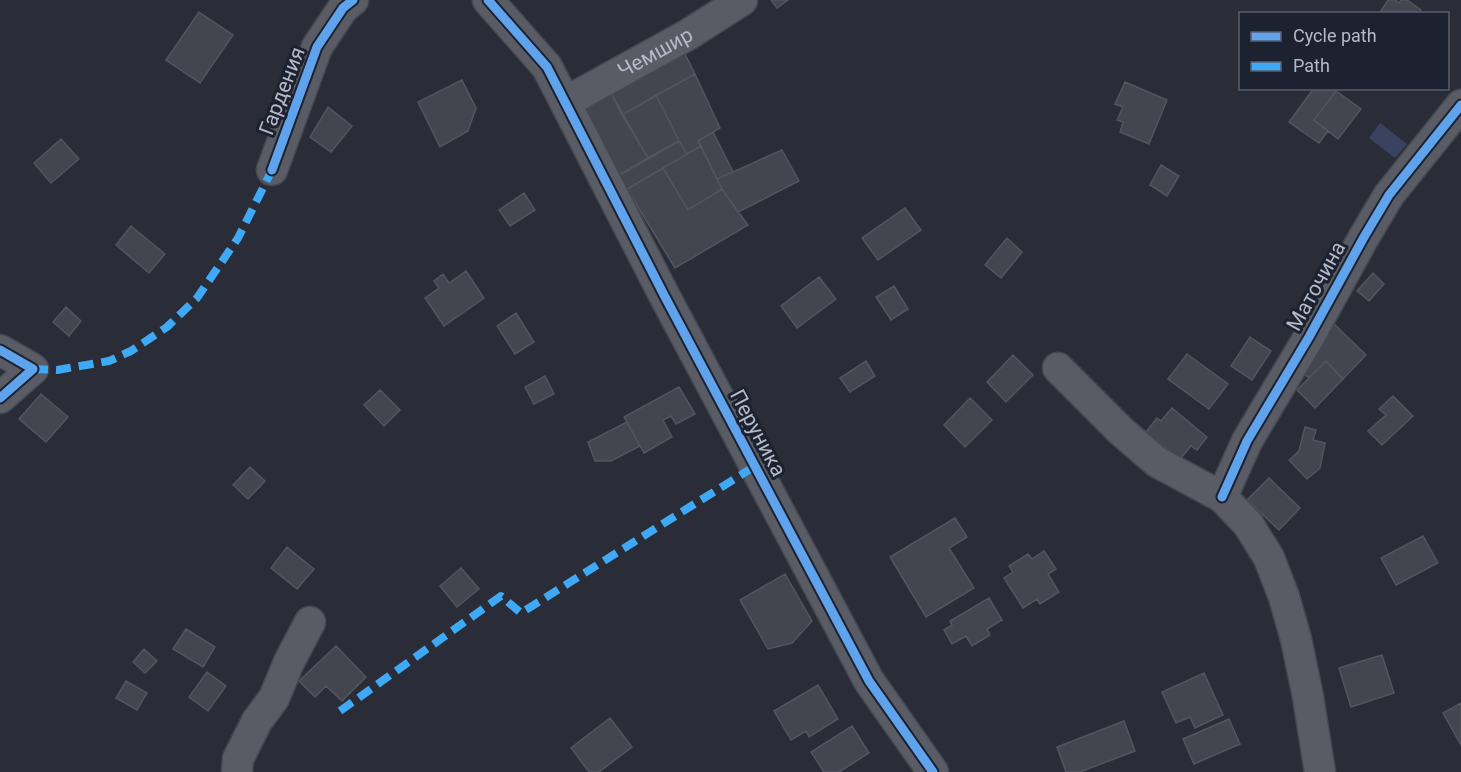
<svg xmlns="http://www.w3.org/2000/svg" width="1461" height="772" viewBox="0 0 1461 772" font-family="Roboto,sans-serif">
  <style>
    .water { fill: #394360 }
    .building { fill: #44464f; stroke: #52555f; stroke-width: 1.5 }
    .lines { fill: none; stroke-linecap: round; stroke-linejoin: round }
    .minor-casing { stroke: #464850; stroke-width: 33 }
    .minor { stroke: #595c65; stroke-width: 30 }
    .quiet { stroke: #3fa9f5; stroke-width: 8; stroke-dasharray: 15 8; stroke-linecap: butt }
    .cycleway-casing { stroke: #1d2231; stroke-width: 13 }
    .cycleway { stroke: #60a3ed; stroke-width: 9 }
    .labels { text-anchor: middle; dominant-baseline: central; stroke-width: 6; stroke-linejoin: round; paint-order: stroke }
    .street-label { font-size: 21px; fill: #b4b8c7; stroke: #1d2231 }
  </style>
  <rect width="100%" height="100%" fill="#2a2d37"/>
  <path class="water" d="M1380,123L1407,144L1395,158L1369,138Z"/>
  <path class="building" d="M771,0H788L777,8Z
    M1388,0H1395L1399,3L1401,0H1407L1421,10L1419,14H1379Z
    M199,12L233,35L200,83L166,60Z
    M683,50L695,74L622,115L610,91Z
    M695,74L720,128L698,141L701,146L687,154L679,141L656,95Z
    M462,80L476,108L468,131L440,147L418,102Z
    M1125,82L1167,100L1149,144L1120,132L1123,122L1117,120L1123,107L1115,104Z
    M1314,88H1333L1336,91L1314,120L1328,131L1319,143L1289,122Z
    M610,91L648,158L613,179L578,108Z
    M1336,91L1361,109L1338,139L1314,120Z
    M656,95L679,141L648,158L622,115Z
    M328,107L352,126L331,152L310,137Z
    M713,132L733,172L717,179L698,141Z
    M61,139L79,159L51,183L34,163Z
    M679,141L687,154L621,193L613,179Z
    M701,146L722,189L688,210L663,168Z
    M782,150L799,181L738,212L722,189L717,179Z
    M1161,165L1179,176L1167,196L1150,185Z
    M663,168L688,210L722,189L748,225L675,268L627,189Z
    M524,193L535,210L510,226L499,210Z
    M905,208L921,230L878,260L862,238Z
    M131,226L165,254L149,273L116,245Z
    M1007,238L1022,252L1001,278L985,265Z
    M466,271L484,298L444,326L425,298L439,288L434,281L443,274L449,283Z
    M1373,273L1384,284L1369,301L1357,291Z
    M819,277L836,299L797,328L781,306Z
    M894,286L908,309L891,320L876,297Z
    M66,307L81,321L69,336L53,322Z
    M516,313L534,342L515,354L497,326Z
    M1332,322L1366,355L1343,379L1326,361L1309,378L1301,371Z
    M1250,337L1271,351L1252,380L1231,366Z
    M1187,354L1228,384L1209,409L1168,379Z
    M1013,355L1033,375L1006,402L987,382Z
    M866,361L875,376L850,392L840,378Z
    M1326,361L1343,379L1315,408L1297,390Z
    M545,376L554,394L534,404L525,387Z
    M679,387L695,414L676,424L671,416L663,420L672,437L644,453L624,417Z
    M380,390L400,410L384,426L364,405Z
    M41,394L68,417L46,442L19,419Z
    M1393,396L1413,416L1382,445L1368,431L1386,415L1379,409Z
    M970,398L992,420L965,447L944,425Z
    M1172,408L1207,437L1197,450L1191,446L1180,459L1146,432L1157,418L1161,421Z
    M627,422L640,446L611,461H595L588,442Z
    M1305,427L1316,430L1313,440L1325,443L1320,468L1307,479L1289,460L1299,451Z
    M250,467L265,481L248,499L233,485Z
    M1269,478L1300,508L1279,530L1247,500Z
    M955,518L967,537L949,548L974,588L926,617L890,557Z
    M1423,536L1438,563L1396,585L1381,558Z
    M287,547L314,569L297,589L271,568Z
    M1044,551L1056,569L1048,574L1059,592L1040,604L1037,599L1023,608L1004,578L1013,572L1009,566L1028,554L1032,559Z
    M461,568L479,589L457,607L440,586Z
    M785,574L812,621L792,643L768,649L740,600Z
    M989,598L1002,620L987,629L990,635L972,646L966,636L952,644L944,630L952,625L950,621Z
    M186,629L215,647L203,667L173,649Z
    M336,646L366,677L342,701L326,686L315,697L299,681Z
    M144,649L157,661L145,673L133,662Z
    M1382,655L1394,693L1351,707L1339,668Z
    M207,672L226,686L208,711L189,697Z
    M1204,673L1223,715L1195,728L1190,717L1176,723L1162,692Z
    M126,681L147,693L137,710L116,698Z
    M818,685L838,719L809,737L806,731L791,740L774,711Z
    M1461,703V745L1443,713Z
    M610,718L632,747L599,772H589L571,748Z
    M1229,719L1240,744L1194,764L1183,739Z
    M1124,721L1135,751L1080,772H1066L1057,747Z
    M852,726L869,753L839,772H824L811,752Z"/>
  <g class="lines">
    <g class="minor-casing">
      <g id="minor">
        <path d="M488,0L547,67L664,295L869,681L933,772"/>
        <path id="s1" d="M566,102L689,34L742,0"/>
        <path d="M272,170L317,47L343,8L353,0"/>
        <path d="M0,350L33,369L0,398"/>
        <path d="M1058,368L1121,431L1157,462L1222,497L1248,524L1269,558L1284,597L1296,639L1308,697L1320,772"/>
        <path d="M1222,497L1247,441L1309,337L1364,237L1389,195L1461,105"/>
        <path d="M237,772L238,759L257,721L274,698L289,662L310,622"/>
      </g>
    </g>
    <use href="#minor" class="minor"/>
    <path class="quiet" d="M33,369L57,370L109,361L131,351L167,327L197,298L238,238L272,170
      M340,711L501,596L521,613L755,466"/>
    <g class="cycleway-casing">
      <path id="cycleway" d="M488,0L547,67L664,295L869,681L933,772
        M272,170L317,47L343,8L353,0
        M0,350L33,369L0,398
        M1222,497L1247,441L1309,337L1364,237L1389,195L1461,105"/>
    </g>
    <use href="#cycleway" class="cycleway"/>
  </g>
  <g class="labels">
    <g class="street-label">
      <text stroke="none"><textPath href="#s1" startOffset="102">Чемшир</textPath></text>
      <text transform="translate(282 91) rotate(-69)">Гардения</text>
      <text transform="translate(1316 286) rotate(-61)">Маточина</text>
      <text transform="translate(758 433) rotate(62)">Перуника</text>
    </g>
  </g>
  <rect x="1239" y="12" width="210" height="78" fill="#1d2231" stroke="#595e6d" stroke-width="1.5"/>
  <rect x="1251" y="32" width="30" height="9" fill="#60a3ed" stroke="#595e6d" stroke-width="1.5"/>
  <text x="1293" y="42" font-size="18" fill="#b4b8c7">Cycle path</text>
  <rect x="1251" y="62" width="30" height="9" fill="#3fa9f5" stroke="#595e6d" stroke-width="1.5"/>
  <text x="1293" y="72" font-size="18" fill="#b4b8c7">Path</text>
</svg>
